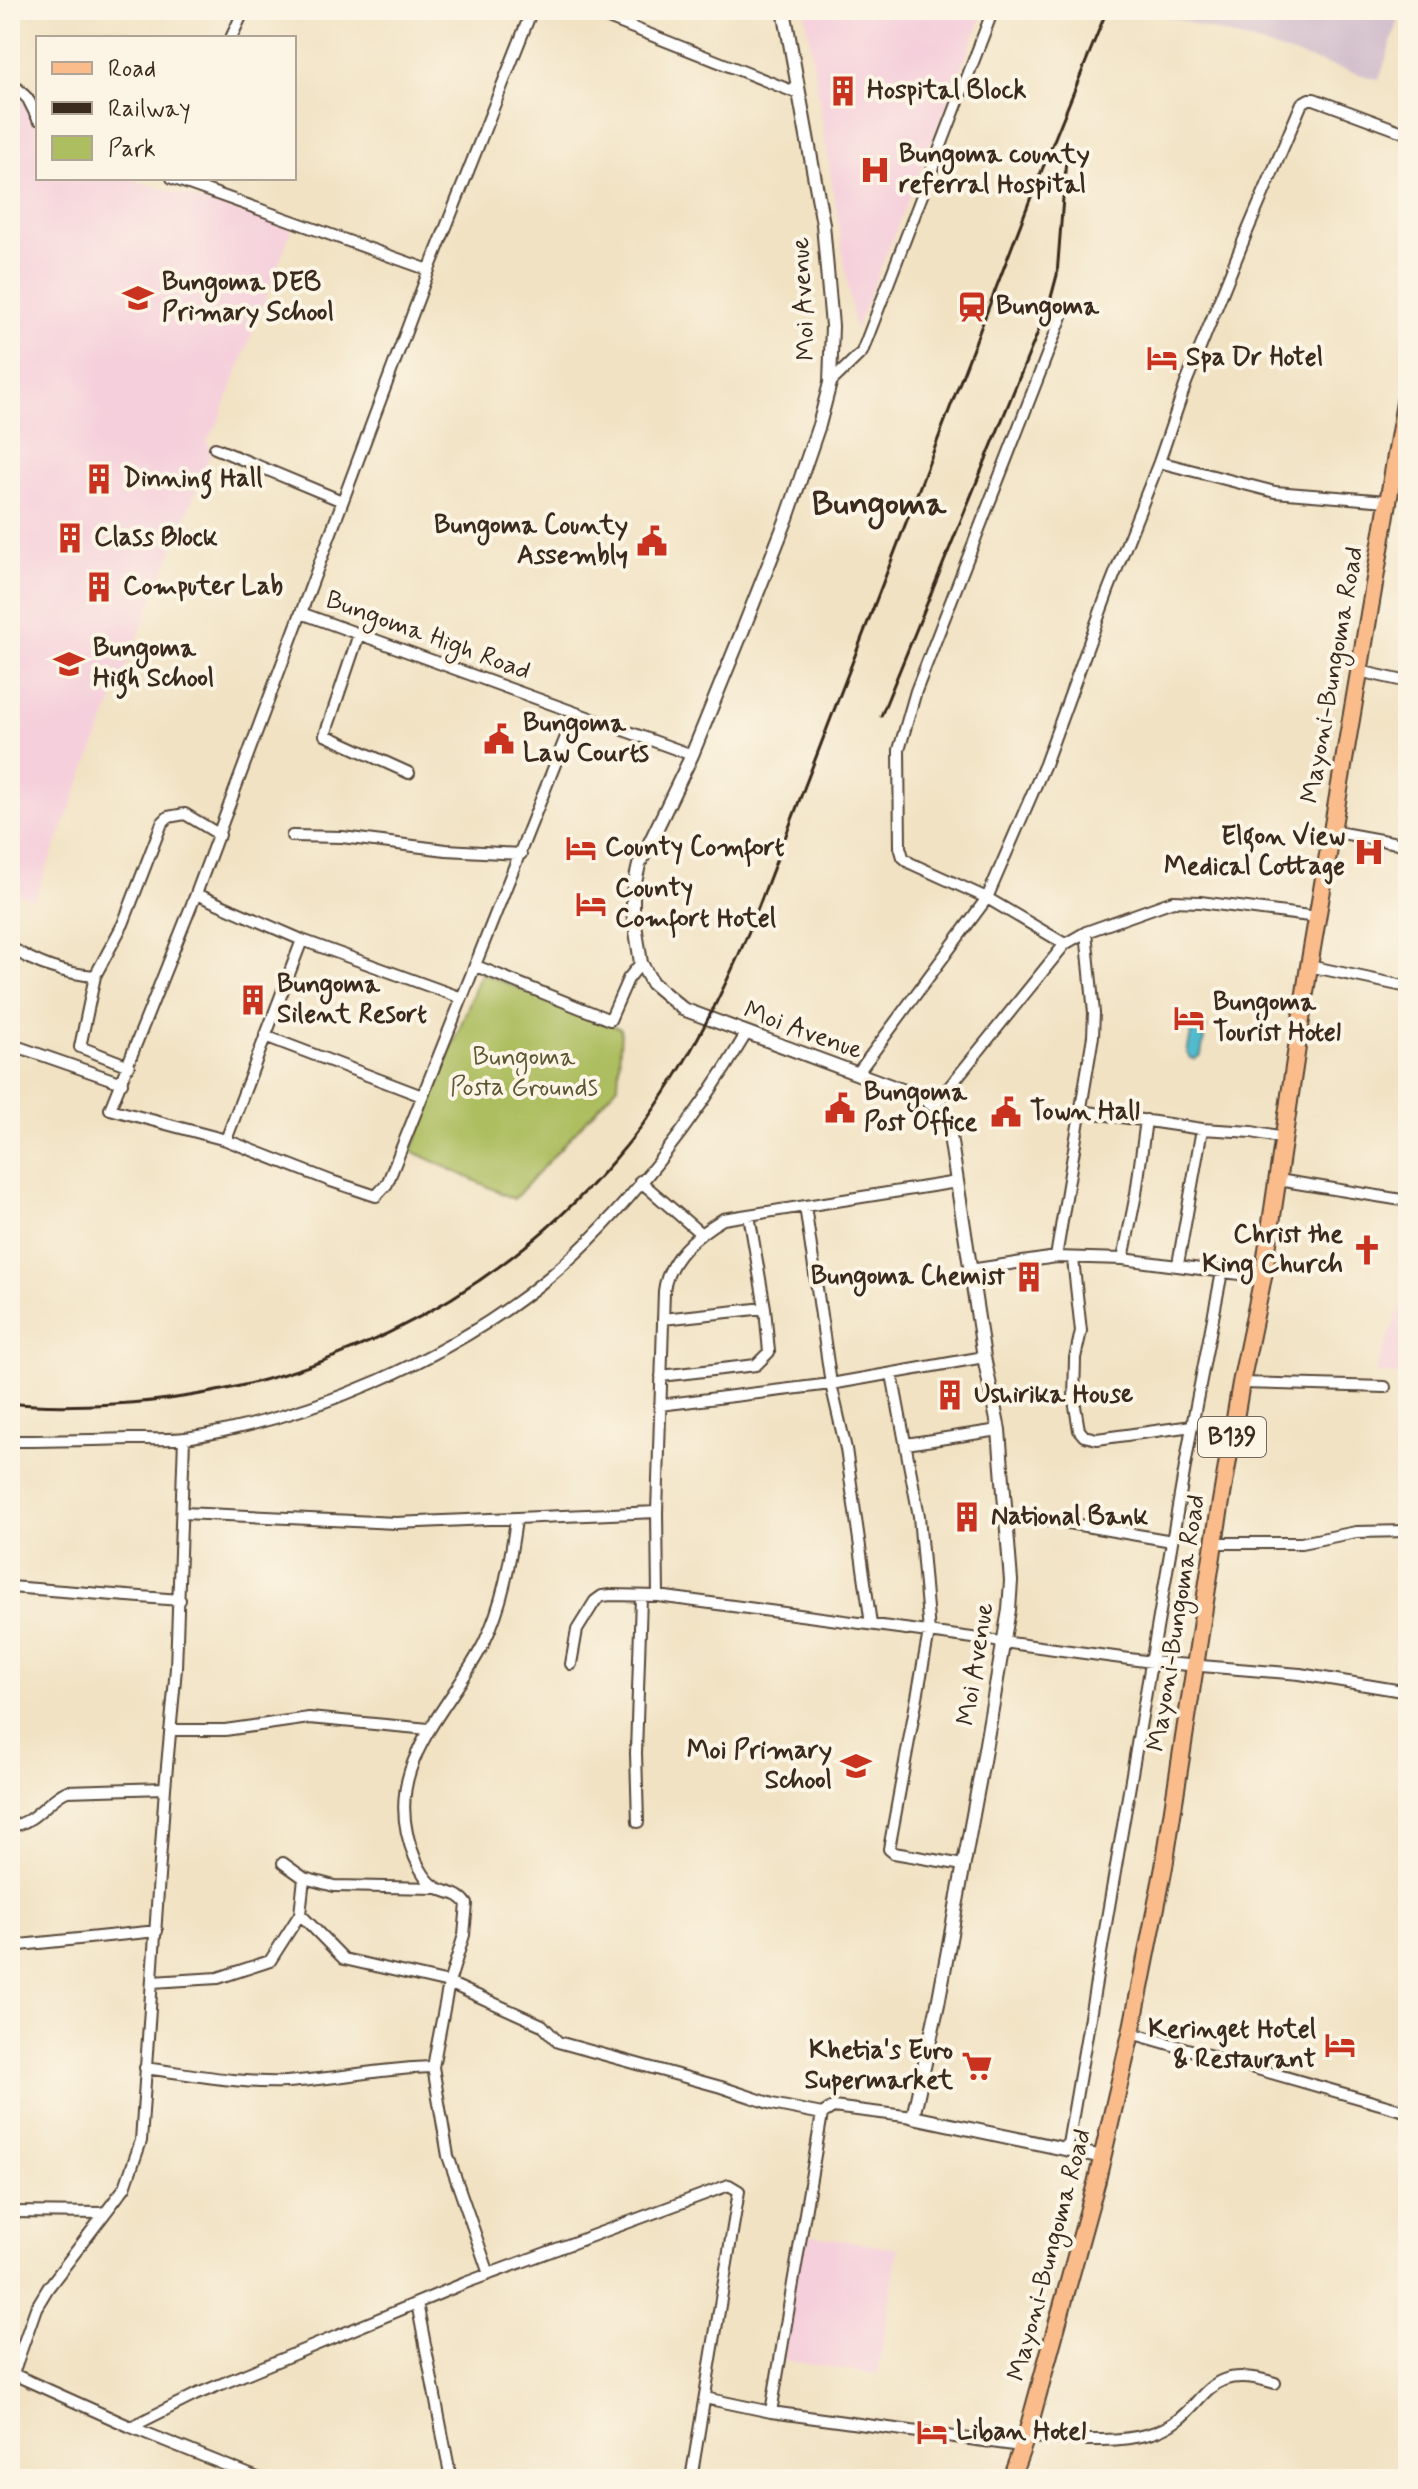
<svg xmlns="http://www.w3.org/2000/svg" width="1418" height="2489" viewBox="0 0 1418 2489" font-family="Mynerve,sans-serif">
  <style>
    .built { fill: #f5cfdb }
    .industrial { fill: #d1bdcc }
    .green { fill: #adbe61; stroke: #747440; stroke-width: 2 }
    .water { fill: #51bbce; stroke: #467276; stroke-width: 2 }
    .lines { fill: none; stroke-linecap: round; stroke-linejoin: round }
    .minor-casing { stroke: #564637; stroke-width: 14 }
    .tertiary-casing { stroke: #564637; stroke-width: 16 }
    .primary-casing { stroke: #564637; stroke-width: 20 }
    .minor { stroke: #fff; stroke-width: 10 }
    .tertiary { stroke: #fff; stroke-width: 12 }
    .primary { stroke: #fabc8b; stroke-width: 16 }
    .rail { stroke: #3b2a1e; stroke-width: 3 }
    .labels { text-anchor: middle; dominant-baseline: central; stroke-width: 8; stroke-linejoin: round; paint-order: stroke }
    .shield { fill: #fcf5e5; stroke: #75675a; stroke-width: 2 }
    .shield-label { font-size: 24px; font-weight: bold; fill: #3b2a1e }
    .poi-label { font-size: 26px; font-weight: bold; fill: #3b2a1e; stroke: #fcf5e5; text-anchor: start }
    .street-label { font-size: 26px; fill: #3b2a1e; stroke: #fcf5e5 }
    .park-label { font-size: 26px; fill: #5d5632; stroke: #fcf5e5 }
    .district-label { font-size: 34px; font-weight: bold; fill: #3b2a1e; stroke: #fcf5e5 }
  </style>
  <rect width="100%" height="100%" fill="#fcf5e5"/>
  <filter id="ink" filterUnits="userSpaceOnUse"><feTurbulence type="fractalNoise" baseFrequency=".0125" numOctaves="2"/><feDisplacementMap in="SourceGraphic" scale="16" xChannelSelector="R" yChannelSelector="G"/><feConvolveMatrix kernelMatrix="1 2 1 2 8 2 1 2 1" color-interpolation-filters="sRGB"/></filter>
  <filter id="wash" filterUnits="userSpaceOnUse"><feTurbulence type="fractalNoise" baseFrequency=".006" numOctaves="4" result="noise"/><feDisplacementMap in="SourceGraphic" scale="32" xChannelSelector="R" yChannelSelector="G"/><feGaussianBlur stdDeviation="1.8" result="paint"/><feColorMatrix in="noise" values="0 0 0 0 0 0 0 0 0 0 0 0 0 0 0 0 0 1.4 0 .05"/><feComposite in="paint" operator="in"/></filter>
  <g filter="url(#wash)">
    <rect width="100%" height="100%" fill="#f1e2c3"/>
    <path class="built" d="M805,10H985L855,331Z
      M10,88L28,107L38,128V178H127L292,228L217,426L207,441L211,453L34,900L10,891Z
      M1359,839L1383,843L1379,865L1355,860Z
      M1405,1295H1408V1376L1375,1373Z
      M803,2234L898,2249L878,2374L783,2360Z"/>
    <path class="industrial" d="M1147,10H1402L1379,80Z"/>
    <path class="green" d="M481,973L621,1029L618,1085L514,1199L412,1151Z"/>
    <path class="water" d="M1193,1023L1206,1026L1201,1055L1195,1059L1190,1058L1187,1053Z"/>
  </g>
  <g filter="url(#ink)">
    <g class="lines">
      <g class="minor-casing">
        <path id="minor" d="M532,10L429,270L196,894L302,940L462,998L575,714
          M588,10L797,93
          M231,38L244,10
          M10,81L28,99L38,119
          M172,178L429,270
          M830,383L862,352L993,10
          M215,448L342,501
          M1159,462L1275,492L1387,501
          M301,613L692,755
          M359,634L325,735L409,773
          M1359,671L1408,682
          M1331,831L1408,845
          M292,836L342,837L446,850L521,854
          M196,894L110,1109L226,1140L302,940
          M1065,944L987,898L910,863L903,857L900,847L899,750L916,691L1066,306
          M10,947C38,965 62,973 95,976
          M476,966L610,1020L628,979L641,963
          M1309,966L1408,987
          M265,1036L422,1096
          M10,1044L122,1083
          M129,1066L80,1047L95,976L123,924L162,823L168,817L185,814L220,835
          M857,1074L987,898L1045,764L1108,591L1159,462L1186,383L1247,232L1302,103L1309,99H1314L1408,134
          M934,1106L1065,944L1086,932L1173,901L1200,902L1317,917
          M1081,1111L1202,1129L1252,1132L1283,1138
          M226,1140L331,1181L376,1196L387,1184L462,998
          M1278,1180L1408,1201
          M640,1181L700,1233
          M805,1206L831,1384L846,1449L871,1624
          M1056,1257L1093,1036L1094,1013L1086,932
          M1073,1259L1081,1331L1075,1358L1074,1400L1079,1430L1084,1436L1097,1439L1192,1426
          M1123,1259L1136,1194L1146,1120
          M1178,1264L1202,1129
          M970,1270L1056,1257L1123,1259L1263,1277
          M663,1319L765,1308
          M892,1374L919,1516L929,1632L889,1849L894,1853L963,1865
          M661,1376L756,1365L769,1352L765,1308L749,1215
          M1241,1383L1385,1387
          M660,1405L831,1384L984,1357
          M10,1441C50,1441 91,1440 131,1439C149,1439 168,1440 186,1438C312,1418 450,1359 548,1278C622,1217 698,1116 746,1034
          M906,1444L999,1430
          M183,1513L396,1523L657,1512
          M1007,1521L1039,1518L1172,1541
          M1214,1543H1301L1356,1532L1408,1531
          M10,1587L180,1600
          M658,1596L657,1512L664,1291C668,1258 696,1235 723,1219L957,1182
          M571,1664L577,1630L595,1601L602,1596L611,1595L658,1596L1152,1662L1300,1674L1408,1692
          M170,1730H225L309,1718L429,1729
          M638,1822L636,1753L641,1597
          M10,1826C35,1824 45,1801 67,1791L165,1788
          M283,1863L304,1878L334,1886L436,1888
          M304,1878L300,1914L344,1959L449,1983L542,2025L558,2042L721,2087L772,2104L822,2114L833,2107L913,2117
          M10,1946L157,1931
          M152,1982L218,1978L270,1961L300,1914
          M1131,2033L1408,2112
          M145,2068C192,2074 238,2084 286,2082C336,2079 384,2068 433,2067
          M1067,2150L1192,1426L1222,1272
          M10,2212L105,2213
          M489,2274L448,2156L433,2067L449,1983L464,1935L467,1904C459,1892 448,1894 436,1887C427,1882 419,1868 415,1858C377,1769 447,1715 484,1643C503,1604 510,1562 516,1520
          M417,2303L451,2479
          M13,2374L131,2427L260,2479
          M10,2382L36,2308L48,2288L125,2187L141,2141L165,1788L176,1668L184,1438
          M705,2398L771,2412L1021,2446
          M771,2412L822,2114
          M131,2427L195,2395L465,2283L729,2185L739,2191L691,2479
          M1026,2437C1065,2438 1110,2445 1149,2434C1210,2417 1195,2358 1275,2383"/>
      </g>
      <g class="tertiary-casing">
        <path id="tertiary" d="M784,10L823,224L832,326L830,383L819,425L787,518L742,632L692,755L639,865L633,891V912L641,963L652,983L683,1009L923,1098L934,1106L945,1121L950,1136L984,1357L999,1430L1011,1581L1009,1610L983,1761L938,2004L913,2117L1103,2157"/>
      </g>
      <g class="primary-casing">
        <path id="primary" d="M1011,2479L1026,2437L1097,2180L1131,2033L1164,1867L1214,1543L1241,1383L1263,1277L1309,966L1408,385"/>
      </g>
      <use href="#minor" class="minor"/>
      <use href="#tertiary" class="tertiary"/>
      <use href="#primary" class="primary"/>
      <path class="rail" d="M881,716L1049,305L1057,275L1067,146
        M10,1403C44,1407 79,1406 113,1404C306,1394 490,1305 616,1158C674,1091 715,1011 750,929L1031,197L1107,10"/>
    </g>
  </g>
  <defs>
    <g id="building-bare" transform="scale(2.4)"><path d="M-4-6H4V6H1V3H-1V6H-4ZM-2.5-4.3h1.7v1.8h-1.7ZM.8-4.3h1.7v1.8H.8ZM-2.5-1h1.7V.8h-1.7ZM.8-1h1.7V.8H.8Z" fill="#c8321e" stroke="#fcf5e5" stroke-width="2.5" paint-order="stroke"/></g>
    <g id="hospital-bare" transform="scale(2.4)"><path d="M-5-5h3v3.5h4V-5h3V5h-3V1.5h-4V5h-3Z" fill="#c8321e" stroke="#fcf5e5" stroke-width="2.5" paint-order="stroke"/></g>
    <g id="school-bare" transform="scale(2.4)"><path d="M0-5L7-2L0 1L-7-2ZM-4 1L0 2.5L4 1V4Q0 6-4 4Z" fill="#c8321e" stroke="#fcf5e5" stroke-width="2.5" paint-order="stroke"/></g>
    <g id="station-bare" transform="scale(2.4)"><path d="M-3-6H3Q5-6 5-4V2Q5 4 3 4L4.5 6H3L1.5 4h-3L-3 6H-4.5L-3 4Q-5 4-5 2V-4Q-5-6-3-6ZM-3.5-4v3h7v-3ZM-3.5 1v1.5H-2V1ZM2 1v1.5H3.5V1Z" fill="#c8321e" stroke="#fcf5e5" stroke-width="2.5" paint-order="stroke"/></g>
    <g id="hotel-bare" transform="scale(2.4)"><path d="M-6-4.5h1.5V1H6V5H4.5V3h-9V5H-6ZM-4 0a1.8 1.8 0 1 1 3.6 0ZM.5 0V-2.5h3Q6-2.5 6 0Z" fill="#c8321e" stroke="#fcf5e5" stroke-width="2.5" paint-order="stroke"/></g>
    <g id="civic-bare" transform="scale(2.4)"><path d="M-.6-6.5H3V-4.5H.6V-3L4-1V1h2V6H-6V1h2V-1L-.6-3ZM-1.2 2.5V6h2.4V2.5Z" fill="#c8321e" stroke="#fcf5e5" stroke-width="2.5" paint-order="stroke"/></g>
    <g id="church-bare" transform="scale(2.4)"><path d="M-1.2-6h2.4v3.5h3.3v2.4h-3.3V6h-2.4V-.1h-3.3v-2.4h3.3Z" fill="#c8321e" stroke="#fcf5e5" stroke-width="2.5" paint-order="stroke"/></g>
    <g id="supermarket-bare" transform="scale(2.4)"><path d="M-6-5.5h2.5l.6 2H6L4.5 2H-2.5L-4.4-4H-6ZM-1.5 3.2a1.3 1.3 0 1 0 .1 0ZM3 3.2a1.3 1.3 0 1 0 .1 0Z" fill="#c8321e" stroke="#fcf5e5" stroke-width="2.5" paint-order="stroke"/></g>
  </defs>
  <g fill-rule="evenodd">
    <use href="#building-bare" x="843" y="91"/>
    <use href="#hospital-bare" x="875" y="170"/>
    <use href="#school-bare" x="138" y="298"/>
    <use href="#station-bare" x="972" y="307"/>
    <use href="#hotel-bare" x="1162" y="358"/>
    <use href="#building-bare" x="99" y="479"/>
    <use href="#building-bare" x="70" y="538"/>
    <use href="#civic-bare" x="652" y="541"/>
    <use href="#building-bare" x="99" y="587"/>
    <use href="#school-bare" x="69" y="664"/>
    <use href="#civic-bare" x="499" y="739"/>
    <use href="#hotel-bare" x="581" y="848"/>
    <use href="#hospital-bare" x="1369" y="852"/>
    <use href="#hotel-bare" x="591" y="904"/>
    <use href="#building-bare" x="253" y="1000"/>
    <use href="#hotel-bare" x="1189" y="1018"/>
    <use href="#civic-bare" x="840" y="1108"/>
    <use href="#civic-bare" x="1006" y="1112"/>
    <use href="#church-bare" x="1367" y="1250"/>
    <use href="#building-bare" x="1029" y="1277"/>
    <use href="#building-bare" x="950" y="1395"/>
    <use href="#building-bare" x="967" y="1517"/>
    <use href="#school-bare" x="856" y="1766"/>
    <use href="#hotel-bare" x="1340" y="2045"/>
    <use href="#supermarket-bare" x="977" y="2066"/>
    <use href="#hotel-bare" x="932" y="2432"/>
  </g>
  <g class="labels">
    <rect class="shield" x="1198" y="1417" width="68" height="40" rx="6"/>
    <g class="shield-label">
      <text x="1232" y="1437">B139</text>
    </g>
    <g class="poi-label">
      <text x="867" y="91">Hospital Block</text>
      <text x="899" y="155">Bungoma county<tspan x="899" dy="30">referral Hospital</tspan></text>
      <text x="162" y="283">Bungoma DEB<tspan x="162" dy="30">Primary School</tspan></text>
      <text x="996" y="307">Bungoma</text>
      <text x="1186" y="358">Spa Dr Hotel</text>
      <text x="123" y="479">Dinning Hall</text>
      <text x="628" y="526" text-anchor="end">Bungoma County<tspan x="628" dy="30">Assembly</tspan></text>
      <text x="94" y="538">Class Block</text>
      <text x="123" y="587">Computer Lab</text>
      <text x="93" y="649">Bungoma<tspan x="93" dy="30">High School</tspan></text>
      <text x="523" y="724">Bungoma<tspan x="523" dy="30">Law Courts</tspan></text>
      <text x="1345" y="837" text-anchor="end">Elgon View<tspan x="1345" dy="30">Medical Cottage</tspan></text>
      <text x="605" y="848">County Comfort</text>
      <text x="615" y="889">County<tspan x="615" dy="30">Comfort Hotel</tspan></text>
      <text x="277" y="985">Bungoma<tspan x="277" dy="30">Silent Resort</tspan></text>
      <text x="1213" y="1003">Bungoma<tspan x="1213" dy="30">Tourist Hotel</tspan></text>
      <text x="864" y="1093">Bungoma<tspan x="864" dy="30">Post Office</tspan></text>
      <text x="1030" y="1112">Town Hall</text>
      <text x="1343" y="1235" text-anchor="end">Christ the<tspan x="1343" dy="30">King Church</tspan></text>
      <text x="1005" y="1277" text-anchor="end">Bungoma Chemist</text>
      <text x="974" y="1395">Ushirika House</text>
      <text x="991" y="1517">National Bank</text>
      <text x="832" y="1751" text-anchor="end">Moi Primary<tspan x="832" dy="30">School</tspan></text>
      <text x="1316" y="2030" text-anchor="end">Keringet Hotel<tspan x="1316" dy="30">&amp; Restaurant</tspan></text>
      <text x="953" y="2051" text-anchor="end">Khetia's Euro<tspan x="953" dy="30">Supermarket</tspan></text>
      <text x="956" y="2432">Liban Hotel</text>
    </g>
    <g class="street-label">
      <text transform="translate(804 299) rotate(-93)">Moi Avenue</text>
      <text transform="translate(428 636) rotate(20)">Bungoma High Road</text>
      <text transform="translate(1333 675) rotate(-80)">Mayoni-Bungoma Road</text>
      <text transform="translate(803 1031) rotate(20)">Moi Avenue</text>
      <text transform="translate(1177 1623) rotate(-81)">Mayoni-Bungoma Road</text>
      <text transform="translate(976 1664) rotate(-81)">Moi Avenue</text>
      <text transform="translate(1050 2255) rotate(-75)">Mayoni-Bungoma Road</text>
    </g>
    <g class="park-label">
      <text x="524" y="1058">Bungoma<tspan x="524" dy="30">Posta Grounds</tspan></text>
    </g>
    <g class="district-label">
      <text x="879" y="504">Bungoma</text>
    </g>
  </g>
  <rect width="1418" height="2489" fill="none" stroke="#fcf5e5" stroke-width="40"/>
  <rect x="36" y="36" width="260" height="144" fill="#fcf5e5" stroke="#afa495" stroke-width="2"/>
  <rect x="52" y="62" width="40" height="12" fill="#fabc8b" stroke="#afa495" stroke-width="2"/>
  <text x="108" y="76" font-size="24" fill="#3b2a1e">Road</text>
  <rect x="52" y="102" width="40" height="12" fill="#3b2a1e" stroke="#afa495" stroke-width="2"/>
  <text x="108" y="116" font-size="24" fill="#3b2a1e">Railway</text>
  <rect x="52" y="136" width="40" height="24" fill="#adbe61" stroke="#afa495" stroke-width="2"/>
  <text x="108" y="156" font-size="24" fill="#3b2a1e">Park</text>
</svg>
